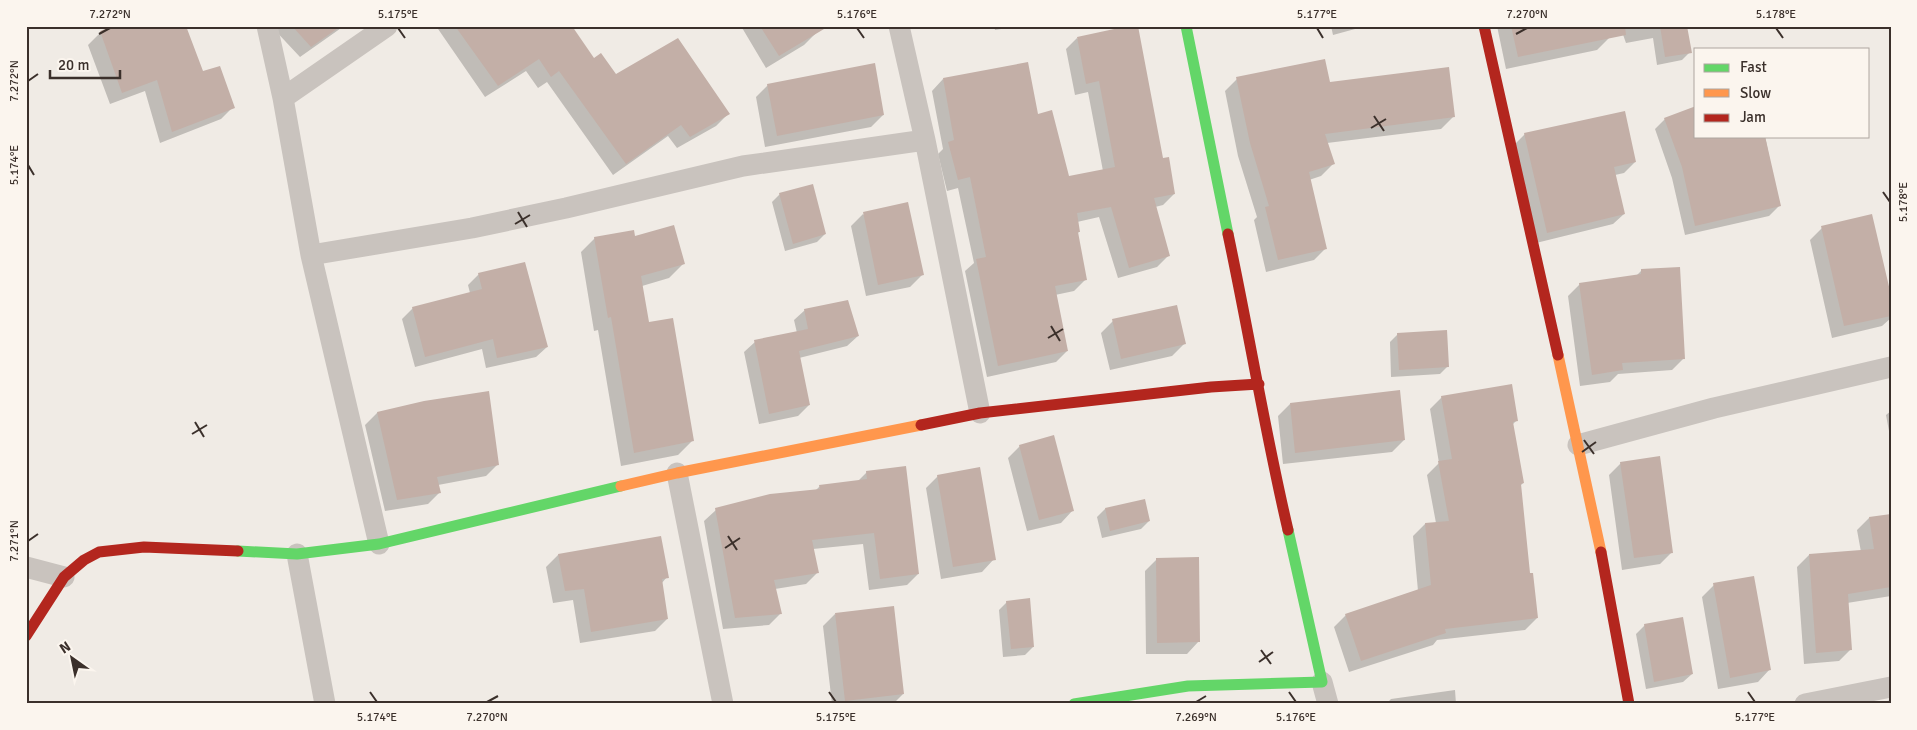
<svg xmlns="http://www.w3.org/2000/svg" width="1917" height="730" viewBox="0 0 1917 730" font-family="Signika,sans-serif">
  <style>
    .shadow { fill: #0003 }
    .building { fill: #c3afa7 }
    .lines { fill: none; stroke-linecap: round; stroke-linejoin: round }
    .street { stroke: #c9c3be; stroke-width: 21 }
    .fast { stroke: #63d668; stroke-width: 11 }
    .slow { stroke: #ff974d; stroke-width: 11 }
    .jam { stroke: #b3261e; stroke-width: 11 }
    .ticks { fill: none; stroke: #3b302b; stroke-width: 2 }
    .neatline { fill: none; stroke: #3b302b; stroke-width: 2 }
    .ticks-label { font-size: 12px; text-anchor: middle; fill: #3b302b }
  </style>
  <rect width="100%" height="100%" fill="#f0ebe5"/>
  <path class="shadow" d="M117,26L202,73L233,107L221,119L160,143L145,91L110,104L88,45L100,33Z
    M271,26H344L300,57Z
    M436,26H570L593,60L615,76L728,114L716,126L677,148L668,136L613,175L547,82L538,88L526,71L485,97Z
    M741,26H812L816,33L804,45L766,68Z
    M994,26H1019L995,30Z
    M1331,26H1366L1333,35Z
    M1497,26H1606L1609,38L1597,50L1506,69Z
    M1620,26H1686L1690,52L1682,60L1657,65L1653,38L1626,43Z
    M1077,38L1162,160L1174,194L1163,205L1155,207L1169,255L1157,267L1118,278L1099,217L1077,222L1079,232L1077,234L1086,279L1074,291L1055,295L1067,351L1056,362L987,377L965,271L974,263L958,188L947,191L938,154L943,149L932,91L943,79L1037,116L1068,177L1103,171L1088,92L1075,95L1066,49Z
    M1237,79L1329,83L1453,117L1441,129L1327,143L1333,164L1321,176L1309,180L1326,248L1314,260L1266,272L1254,220L1257,217L1238,156L1225,91Z
    M768,85L883,115L871,127L765,147L756,97Z
    M1665,119L1696,136H1765L1779,206L1769,216L1685,235L1672,178L1655,129Z
    M1525,134L1635,162L1624,173L1615,175L1624,214L1613,224L1536,243L1514,145Z
    M780,194L825,234L817,242L785,251L772,202Z
    M863,214L922,275L910,287L866,296L851,226Z
    M1822,228L1891,301V318L1882,326L1832,338L1810,240Z
    M634,237L683,264L669,278L642,286L648,324L692,441L678,455L621,466L598,330L594,331L581,252L595,238Z
    M1641,271L1684,358L1672,370L1618,374L1610,382L1580,386L1568,296L1580,284L1636,276Z
    M479,274L547,347L536,357L486,368L482,349L415,367L402,319L413,308L470,293L468,285Z
    M805,310L858,336L847,346L799,358L809,405L798,416L759,424L744,352L755,342L797,333L794,320Z
    M1113,321L1184,344L1172,356L1110,370L1101,333Z
    M1398,334L1448,366L1440,374L1391,377L1390,342Z
    M1442,397L1517,420L1512,425L1523,483L1520,486L1529,574L1537,618L1525,630L1437,640L1433,645L1349,672L1334,627L1346,615L1418,591L1413,536L1425,524L1436,523L1427,475L1439,463L1430,409Z
    M424,403L498,464L486,476L438,485L440,492L428,504L385,511L365,425L377,413Z
    M1290,404L1404,440L1392,452L1283,464L1278,416Z
    M1891,411V431H1889L1886,415Z
    M1020,446L1073,510L1061,523L1027,531L1008,458Z
    M1621,463L1672,552L1660,564L1622,570L1609,475Z
    M867,472L918,574L907,585L869,590L863,544L813,549L817,573L806,584L775,589L780,614L769,625L723,629L704,521L716,510L815,491L820,486L858,481Z
    M938,476L994,559L982,572L941,579L926,488Z
    M1144,501L1149,521L1141,529L1102,538L1097,517L1105,509Z
    M1891,515V596L1847,603L1851,649L1839,661L1804,664L1797,567L1809,555L1861,552L1857,530L1869,518Z
    M660,537L667,577L661,584L667,619L655,631L580,643L573,600L553,603L546,567L558,555Z
    M1157,559L1199,641L1187,654H1146L1145,571Z
    M1714,585L1770,669L1758,682L1718,689L1702,597Z
    M1007,602L1033,647L1025,655L1003,657L999,610Z
    M835,614L903,694L893,704H832L823,626Z
    M1645,625L1692,674L1683,682L1646,689L1636,634Z
    M1455,690L1456,704H1386L1391,699Z
    M1891,700V704H1876Z"/>
  <path class="building" d="M113,26H186L203,71L220,66L235,108L172,132L157,80L122,93L100,31Z
    M292,26H341L311,47Z
    M455,26H572L594,58L601,53L616,74L678,38L730,114L690,137L681,125L626,164L559,71L551,77L539,59L498,86Z
    M760,26H829L779,56Z
    M1128,26H1138L1163,158L1169,157L1175,194L1154,198L1170,256L1129,268L1111,207L1077,213L1080,232H1078L1087,280L1055,286L1068,351L998,366L976,259L986,257L970,177L958,180L948,142L954,140L943,78L1028,62L1038,114L1052,110L1069,176L1115,167L1099,81L1086,84L1077,37Z
    M1511,26H1625L1626,35L1518,57Z
    M1660,26H1687L1692,53L1665,57Z
    M1325,59L1330,82L1449,67L1455,117L1325,134L1335,164L1309,172L1327,249L1278,260L1265,207L1269,206L1250,143L1236,77Z
    M875,63L884,115L777,136L767,84Z
    M1696,106V136H1765L1781,206L1695,226L1682,167L1664,118Z
    M1625,111L1636,162L1614,167L1625,214L1547,233L1524,133Z
    M813,184L826,234L793,244L779,193Z
    M908,202L924,275L878,285L863,212Z
    M1872,214L1891,295V316L1844,326L1821,226Z
    M674,225L685,264L641,276L649,322L673,318L694,441L634,453L611,317L608,318L594,237L634,230L635,236Z
    M525,262L548,347L497,358L493,339L425,357L412,307L482,289L478,273Z
    M1680,267L1685,359L1622,363L1623,370L1592,375L1579,283L1641,274V269Z
    M848,300L859,336L799,351L810,405L769,414L754,340L808,329L804,309Z
    M1177,305L1186,344L1121,359L1112,319Z
    M1447,330L1449,367L1399,370L1397,333Z
    M1512,384L1518,421L1513,422L1524,483L1521,484L1530,573H1533L1538,618L1445,629L1446,633L1361,661L1345,614L1431,585L1425,523L1449,521L1438,461L1452,459L1441,396Z
    M1400,390L1405,440L1295,453L1290,403Z
    M489,391L499,465L437,477L441,493L397,500L377,412L424,401Z
    M1054,435L1074,511L1039,520L1019,445Z
    M1660,456L1673,553L1634,558L1620,462Z
    M906,466L919,574L880,579L874,533L812,540L819,573L774,580L782,614L735,618L715,508L770,494L820,489L819,485L867,479L866,471Z
    M980,467L996,560L953,567L937,475Z
    M1145,499L1150,521L1110,531L1105,508Z
    M1891,514V587L1848,594L1852,650L1816,653L1809,554L1874,549L1869,517Z
    M661,536L669,578L662,579L668,619L591,632L584,589L565,591L558,554Z
    M1199,557L1200,642L1157,643L1156,558Z
    M1754,576L1771,670L1730,678L1713,583Z
    M1030,598L1034,647L1011,649L1006,601Z
    M894,606L904,694L845,701L835,613Z
    M1683,617L1693,674L1654,682L1644,624Z"/>
  <g class="lines">
    <path class="street" d="M267,26L283,98L311,255L379,544
      M899,26L925,140L980,413
      M283,98L387,26
      M311,255L472,228L566,208L743,166L925,140
      M1578,445L1714,408L1891,367
      M677,473L723,704
      M297,554L325,704
      M26,567L64,577
      M1322,682L1328,704
      M1805,704L1891,687"/>
    <path class="fast" d="M1186,26L1228,234
      M238,551L297,554L379,544L621,486
      M1074,704L1188,686L1322,682L1288,530"/>
    <path class="slow" d="M1558,355L1601,552
      M621,486L677,473L921,425"/>
    <path class="jam" d="M1484,26L1558,355
      M1228,234C1249,333 1265,432 1288,530
      M921,425L980,413L1211,387L1259,384
      M1601,552L1629,704
      M26,636L64,577L84,560L99,552L144,547L238,551"/>
  </g>
  <path class="ticks" d="M398,28L405,38M857,28L864,38M1317,28L1323,38M1776,28L1783,38M99,34L110,28M1516,34L1527,28M28,81L38,74M1374,116L1384,131M1371,128L1386,119M28,165L34,175M1883,192L1890,202M518,212L527,227M515,224L530,215M1051,326L1060,341M1048,338L1063,329M195,422L204,437M192,434L207,425M1584,440L1594,454M1582,452L1596,442M728,536L737,550M28,541L38,534M725,548L740,538M1261,650L1271,664M1259,662L1273,652M370,692L377,702M829,692L836,702M1289,692L1296,702M1748,692L1755,702M487,702L498,696M1196,702L1206,696"/>
  <rect width="1917" height="730" fill="none" stroke="#fbf5ee" stroke-width="55"/>
  <rect x="1694" y="48" width="175" height="90" fill="#fbf5ee" stroke="#aea6a0"/>
  <rect x="1704" y="64" width="25" height="8" fill="#63d668" stroke="#aea6a0"/>
  <text x="1740" y="72" font-size="15" fill="#3b302b">Fast</text>
  <rect x="1704" y="89" width="25" height="8" fill="#ff974d" stroke="#aea6a0"/>
  <text x="1740" y="98" font-size="15" fill="#3b302b">Slow</text>
  <rect x="1704" y="114" width="25" height="8" fill="#b3261e" stroke="#aea6a0"/>
  <text x="1740" y="122" font-size="15" fill="#3b302b">Jam</text>
  <g transform="translate(72 658) rotate(327)" stroke="#fbf5ee" stroke-width="4" paint-order="stroke">
  <path d="M0-4L9 19L0 12L-9 19Z" fill="#3b302b"/>
  <text y="-8" font-size="14" font-weight="bold" text-anchor="middle" fill="#3b302b">N</text>
  </g>
  <path d="M50 70v8h70v-8" fill="none" stroke="#3b302b" stroke-width="2.5"/>
  <text x="58" y="70" font-size="15" fill="#3b302b" stroke="#fbf5ee" stroke-width="4" paint-order="stroke">20 m</text>
  <rect x="28" y="28" width="1862" height="674" class="neatline"/>
  <g class="ticks-label">
    <text x="110" y="18">7.272°N</text>
    <text x="398" y="18">5.175°E</text>
    <text x="857" y="18">5.176°E</text>
    <text x="1317" y="18">5.177°E</text>
    <text x="1527" y="18">7.270°N</text>
    <text x="1776" y="18">5.178°E</text>
    <text transform="translate(14 81) rotate(-90)" y="4">7.272°N</text>
    <text transform="translate(14 165) rotate(-90)" y="4">5.174°E</text>
    <text transform="translate(1903 202) rotate(-90)" y="4">5.178°E</text>
    <text transform="translate(14 541) rotate(-90)" y="4">7.271°N</text>
    <text x="377" y="721">5.174°E</text>
    <text x="487" y="721">7.270°N</text>
    <text x="836" y="721">5.175°E</text>
    <text x="1196" y="721">7.269°N</text>
    <text x="1296" y="721">5.176°E</text>
    <text x="1755" y="721">5.177°E</text>
  </g>
</svg>
